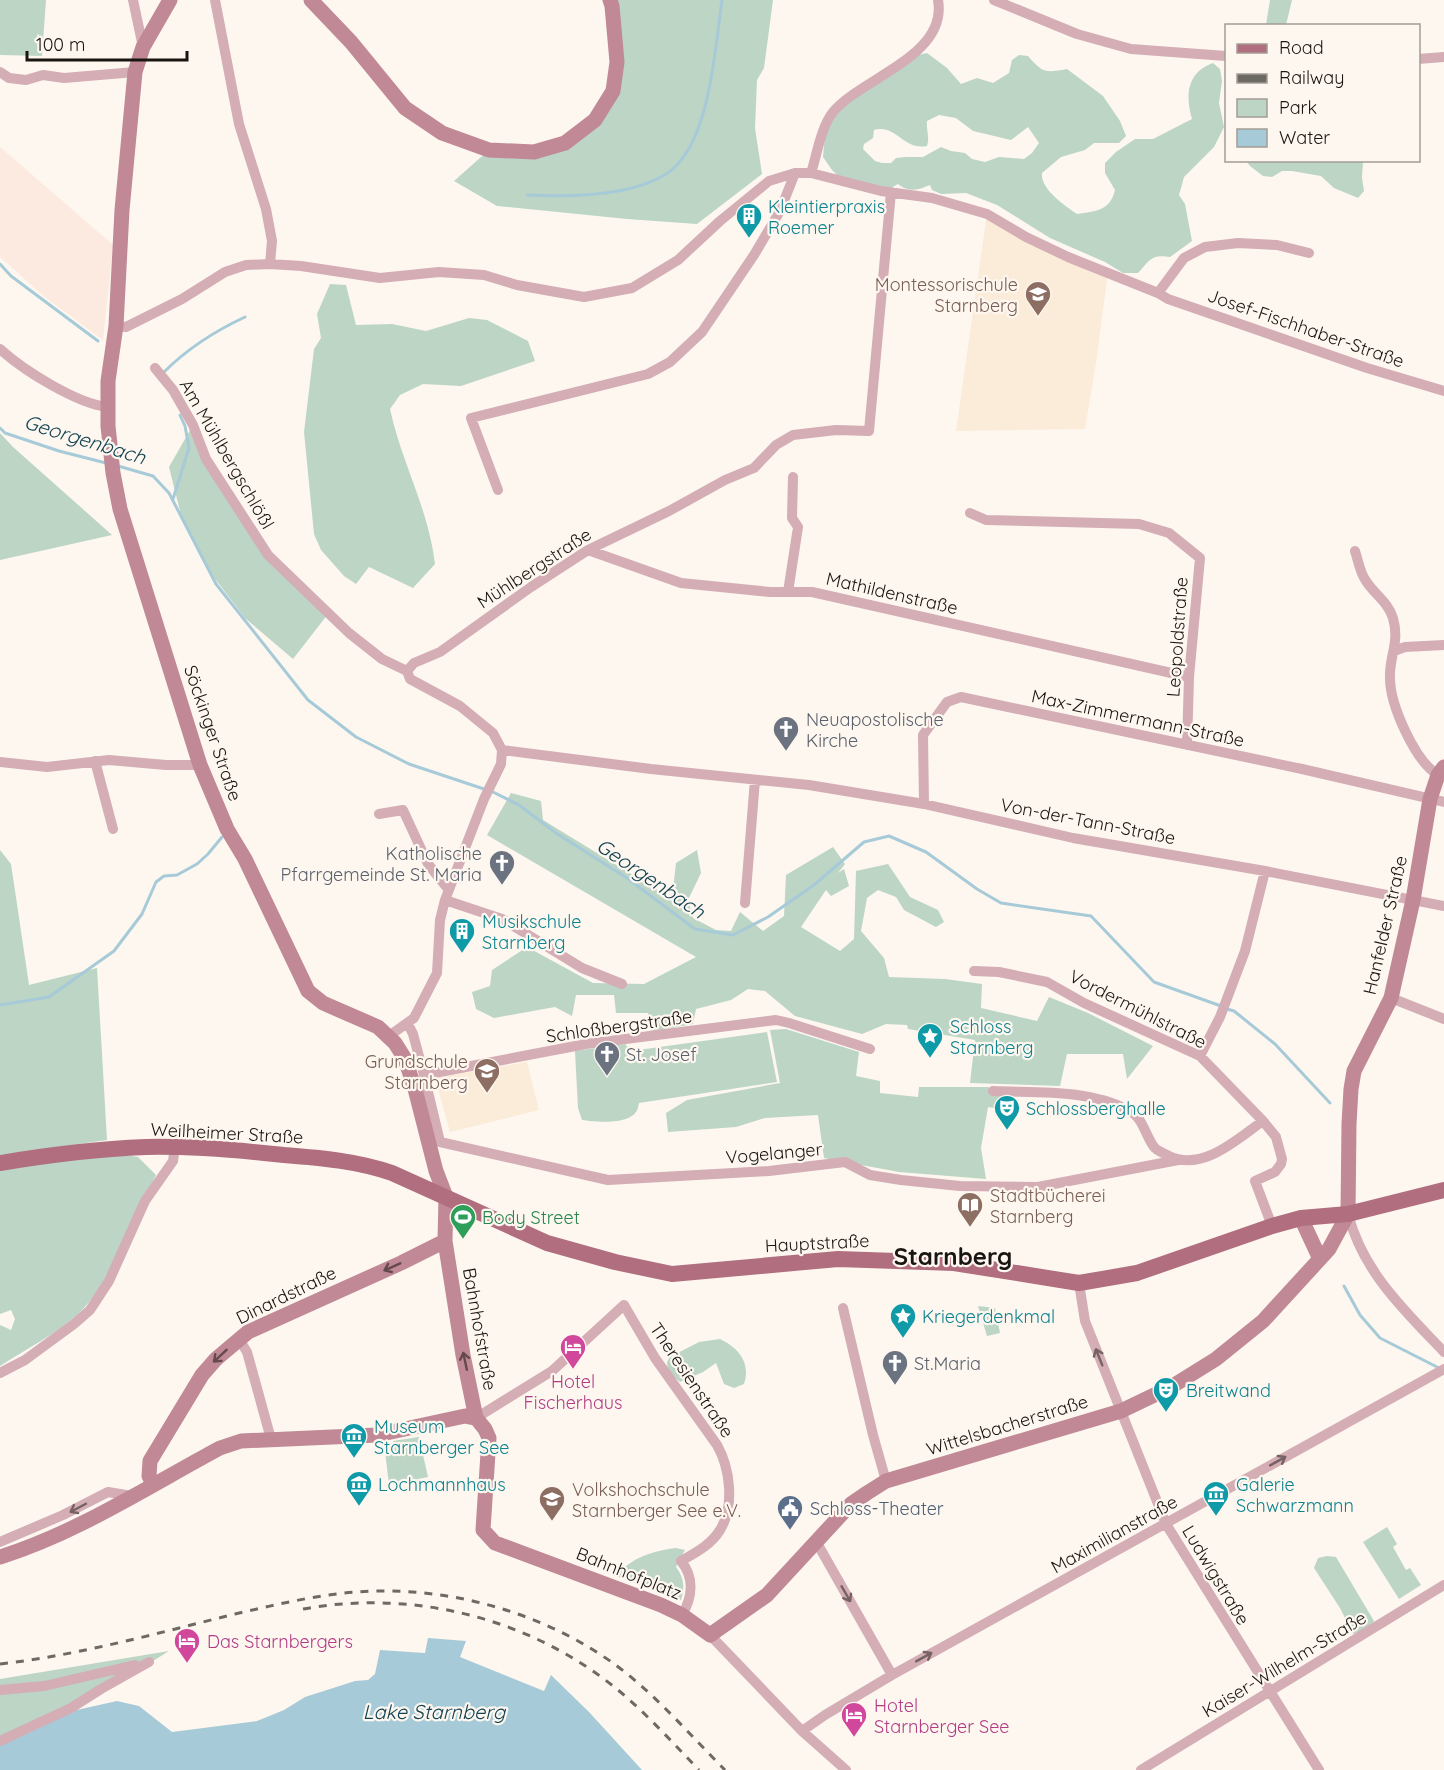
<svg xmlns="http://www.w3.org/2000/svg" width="1444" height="1770" viewBox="0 0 1444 1770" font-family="Quicksand,sans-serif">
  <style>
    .commercial { fill: #fceae0 }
    .built { fill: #fbebd9 }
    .green { fill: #bcd5c5; fill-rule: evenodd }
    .water { fill: #a7cad8 }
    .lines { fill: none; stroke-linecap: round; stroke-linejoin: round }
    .stream { stroke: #a7cad8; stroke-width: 3 }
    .street { stroke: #d4adb5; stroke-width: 10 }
    .secondary { stroke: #c08995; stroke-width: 15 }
    .primary { stroke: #b06e7e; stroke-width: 16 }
    .rail { stroke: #6d6963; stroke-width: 3; stroke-dasharray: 8 8; stroke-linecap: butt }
    .oneway { stroke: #644a4c }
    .oneway2 { stroke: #766263 }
    .labels { text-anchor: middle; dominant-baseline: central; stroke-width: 4.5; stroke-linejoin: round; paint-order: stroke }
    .culture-label { font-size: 18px; fill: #0d838f; stroke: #fdf7ef; text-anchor: start }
    .education-label { font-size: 18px; fill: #785e54; stroke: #fdf7ef; text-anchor: end }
    .street-label { font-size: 18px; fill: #191611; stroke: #fdf7ef }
    .worship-label { font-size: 18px; fill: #5b616d; stroke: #fdf7ef; text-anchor: start }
    .leisure-label { font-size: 18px; fill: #27864d; stroke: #fdf7ef; text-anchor: start }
    .hotel-label { font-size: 18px; fill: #b23c85; stroke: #fdf7ef; text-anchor: start }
    .service-label { font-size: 18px; fill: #4e5e75; stroke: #fdf7ef; text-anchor: start }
    .water-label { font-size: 20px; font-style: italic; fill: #134353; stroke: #fdf7ef }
    .district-label { font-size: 24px; font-weight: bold; fill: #191611; stroke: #fdf7ef }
  </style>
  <rect width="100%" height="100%" fill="#fdf7ef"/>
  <path class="commercial" d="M0,147L113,245L103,340L46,298L0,257Z"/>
  <path class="built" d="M987,214L1108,272L1096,363L1085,429L956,431Z
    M527,1062L539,1110L450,1132L435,1078Z"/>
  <path class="green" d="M0,0H46L42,56L0,55Z
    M608,0H773L764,68L757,80L755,128L762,174L697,224L627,219L497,206L454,181L489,150L565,143L613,91Z
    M1270,0H1292L1286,25H1266Z
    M927,53L947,68L961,84L977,78L993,83L1009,73L1012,60L1019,55L1028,56C1043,73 1045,73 1067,69L1103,96L1120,121L1126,136L1119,143H1094L1085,150L1061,157L1042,173C1040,189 1065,206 1077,214C1096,211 1110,211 1115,190L1105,173V163L1116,152L1135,139H1153L1192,119C1185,96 1187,72 1213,63L1220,69L1222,81L1219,103L1224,127L1214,147L1184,177L1179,195L1185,204L1192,241L1170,257C1151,254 1150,260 1138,273H1123L1105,262L1050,238L997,205L966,193L941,194L932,190L930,185C918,190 909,193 898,184L891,188L841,179L832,170L823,157C824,145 825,131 831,120C843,101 897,70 918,55ZM939,115L956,118L973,131L1011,140L1028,127L1039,143L1032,153L1024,159L999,157L985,162L972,159L965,153L951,151L941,147L923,157H905L896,158L891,163H882L875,161L863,149L864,144L873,138L874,130C896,124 904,151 927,146C930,137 926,130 927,121Z
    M1286,161H1363L1362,178L1364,191L1358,198L1334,188L1321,176L1292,171H1282L1272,177L1263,176L1250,166L1246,161Z
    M330,284L346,285L356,325L392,324L426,331L469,318L487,320L528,341L535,361L461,386L423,384L400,395L390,409C402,464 428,507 435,564L413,588L369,567L356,584L344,576L321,550L314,534L304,432L314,349L321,338L317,314Z
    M193,425L206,459L268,555L328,614L293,659L245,618L209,571L182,519L169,467Z
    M0,433L13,447L112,535L0,560Z
    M511,793L541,801L543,820L672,899L676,863L697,850L701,873L688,900L693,918L716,930L731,931L740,912L763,931L784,916L786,875L833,847L845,864L838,873L844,869L849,886L831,896L826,890L801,927L840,951L854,939L856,871L888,864L910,897L938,910L944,922L936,927L904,910L896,897L878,890L867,898L861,931L884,958L889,977L945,979L982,984L981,1008L1037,1021L1049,997L1088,1013L1153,1046L1127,1079L1123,1054H1067L1060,1086L970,1083L975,1040L908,1029L907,1025L886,1024L862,1034L795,1016L765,991L748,989L731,1000L696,1009L693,1024L651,1032L648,1013H616L614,995H576L572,1016L555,1007L494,1018L476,1009L472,992L490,986L492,970L527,947L593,983L644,984L696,957L487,835Z
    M0,850L11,864L29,985L97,968L107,1140L0,1155Z
    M786,1029L859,1052L856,1076L880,1081V1093L918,1097L919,1087H989V1093L1006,1094L999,1109L988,1107L981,1148L986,1179L899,1172L824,1158L818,1115L765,1118L736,1127L668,1132L666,1113L687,1100L780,1083L770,1030Z
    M767,1032L777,1082L639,1103C638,1106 638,1110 636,1112C627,1125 595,1122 582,1120L578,1108L575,1051L625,1044L631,1051Z
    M119,1154L138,1157L156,1175C136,1215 109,1286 77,1315C54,1335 25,1350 0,1366V1325L11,1330L15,1319L11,1310L0,1314V1166Z
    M978,1306L995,1308L1000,1333L987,1336Z
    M720,1339C739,1348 751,1363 744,1384L734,1388L724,1384L716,1363L703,1372L680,1382L668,1372L667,1362L670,1357L699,1342Z
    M419,1437L428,1477L389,1485L385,1451L394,1449L393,1441Z
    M1387,1527L1397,1544L1393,1547L1406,1570L1410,1568L1421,1585L1399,1599L1363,1542Z
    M676,1548L685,1550L676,1567C684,1578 685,1587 681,1600L616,1576C632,1557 653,1551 676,1548Z
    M1327,1556L1336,1557L1374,1621L1371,1628L1353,1634L1340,1608L1314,1568L1318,1558Z
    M169,1651L86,1703L0,1742V1679Z"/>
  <path class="water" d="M428,1638L466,1641L460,1657L544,1691L551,1675L589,1712L642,1770H0V1743L72,1711L117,1701L139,1706L172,1732L257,1721L284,1710L305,1697L355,1681L368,1680L375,1674L380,1650L425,1653Z"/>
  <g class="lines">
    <path class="stream" d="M527,195C568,197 630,197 666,174C710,147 715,48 722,0
      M0,264L11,276L98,341
      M164,372C188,348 215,331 245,317
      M0,428L5,433L59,451L106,463
      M118,466L153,476L169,493L216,584L308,700L356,737L409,764L493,792L519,805L556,833L627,878L695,929L733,935L768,917L814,885L864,842L889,836L926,852L977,889L1001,903L1091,916L1154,982L1221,1006
      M173,499L189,448L185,426L180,415
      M0,1005L49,997L114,951L142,914L156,882L164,876L177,875L197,864L208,854L222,837
      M1227,1009L1234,1011L1275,1044L1330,1103
      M1344,1286L1360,1315L1380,1338L1439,1368"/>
    <path class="street" d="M133,0L143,47
      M215,0L239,124L266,209L272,241L270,264
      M994,0L1077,34L1131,49L1226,56
      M1418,59L1444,57
      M0,72L9,78L26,80L43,75L64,78L135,72
      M811,173C817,154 821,127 833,112C861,78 948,56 938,0
      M1158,293L1184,258L1205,247L1238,243L1277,245L1309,253
      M116,326L126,327L182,299L225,272L246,265L270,264L301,266L380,278L439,272L484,275L517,285L584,297L632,288L678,260L720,221L769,181L795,173H811L881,191L932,198L987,214L1026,237L1068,257L1158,293L1168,299L1367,368L1444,391
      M0,349C23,370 77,404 108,407
      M155,368L173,390L193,425L206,459L268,555L349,633L382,659L407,671
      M498,490L471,418L648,374L670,362L702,332L754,255L780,211L795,173
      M970,513L986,520L1139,524L1169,533L1200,558L1189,677L1187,745
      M588,550L681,583L770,592H812L1189,677
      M1355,551C1358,560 1360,573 1366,581C1375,595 1388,602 1393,618C1400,643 1389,656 1390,678C1390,705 1415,761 1438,775
      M788,592L798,527L792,518L793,477
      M1394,651L1405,647L1444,645
      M502,750L651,769L809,785L924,804L1073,838L1265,871L1444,906
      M95,761L113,829
      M0,762L47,767L109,760L166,765H200
      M924,804L923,735L947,702L961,697L1302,769L1444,802
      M379,814L403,810L428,864L449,890
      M445,900L502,919L582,968L622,984
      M745,903L755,780
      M974,971L999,972L1047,982L1084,1003L1200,1056L1263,1121L1276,1137L1282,1159L1281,1164L1275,1172L1255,1181L1272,1226
      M1391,998L1444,1019
      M408,1024L413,1034L424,1075L586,1044L776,1020L789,1023L870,1049
      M389,1036L414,1018L437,973L440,920L445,900L484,799L501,764L502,750L493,733L460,706L410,679L407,671L414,663L440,652L531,587L588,550L669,511L725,480L754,468L776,445L793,435L836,430L869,431L891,192
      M1200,1056L1220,1017L1245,951L1265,871
      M424,1075L440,1142L608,1180L769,1171L845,1162L870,1175L901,1180L960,1186L1038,1187L1178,1160
      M993,1091C1037,1093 1088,1089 1128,1110C1143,1117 1145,1135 1154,1147C1157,1151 1164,1153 1169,1156C1203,1172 1237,1139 1263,1121
      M1348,1214C1363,1272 1404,1310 1444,1352
      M1079,1283L1085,1321L1166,1524L1319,1770
      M843,1308L873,1435L886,1481
      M239,1339L247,1352L271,1439
      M0,1373L25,1360L74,1324L90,1310L109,1281L145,1201L173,1161L175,1147
      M476,1418L552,1371L624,1305L655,1358L717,1445C730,1468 735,1506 720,1530C711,1545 695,1553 681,1561C695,1578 692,1598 682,1615
      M0,1542L63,1515L108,1492L132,1496
      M817,1543L892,1675
      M710,1635L802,1731L846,1770
      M0,1690L44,1686L135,1665
      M802,1731L825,1715L892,1675L1444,1369
      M0,1741L71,1708L101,1689L149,1662
      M1141,1770L1444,1585"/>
    <path class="secondary" d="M170,0L143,47L135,72L122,210L116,326L108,381V426L113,473L120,509L200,765L227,829L245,859L308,991L323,1003L378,1027L395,1043L405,1059L415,1089L436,1171L446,1197L445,1241L463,1355L476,1418L485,1429L489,1438L483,1530L495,1543L661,1605L682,1615L710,1635L767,1595L851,1504L867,1493L886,1481L1121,1411L1171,1387L1216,1359L1263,1321L1329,1249L1348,1214L1349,1124L1351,1089L1354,1071L1391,998L1413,900L1430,799L1438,775L1444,767
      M311,0L351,42L405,108L442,133L489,150L534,152L565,143L595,120L613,91L617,62L612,6L610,0
      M1301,1218L1320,1259
      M153,1484L149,1476L150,1461L202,1375L216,1359L248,1332L401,1263L445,1241
      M0,1557C77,1533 149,1486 220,1448L241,1441L377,1435L465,1416L476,1418"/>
    <path class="primary" d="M0,1163C48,1155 98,1149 146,1147C192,1146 238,1150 284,1155C322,1158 357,1161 392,1173L547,1243L615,1262L672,1274L838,1259L954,1263L1079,1283L1137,1273L1272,1226L1301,1218L1348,1214L1444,1190"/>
    <path class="rail" d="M303,1609C408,1590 518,1615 604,1679C639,1705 669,1739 699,1770
      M0,1664C80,1655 158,1633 235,1614C275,1605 315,1595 356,1592C446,1585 544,1612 617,1666C657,1696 690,1735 725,1770"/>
  </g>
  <defs><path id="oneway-shaft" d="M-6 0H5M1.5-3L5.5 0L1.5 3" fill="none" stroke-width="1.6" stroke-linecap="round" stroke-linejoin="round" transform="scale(1.5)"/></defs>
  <g class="oneway">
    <use href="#oneway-shaft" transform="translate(392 1267) rotate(156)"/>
    <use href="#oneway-shaft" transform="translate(220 1356) rotate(137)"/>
    <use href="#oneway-shaft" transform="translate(465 1361) rotate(-102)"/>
  </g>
  <g class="oneway2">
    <use href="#oneway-shaft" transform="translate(1099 1357) rotate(-112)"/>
    <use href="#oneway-shaft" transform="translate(1278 1461) rotate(-29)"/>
    <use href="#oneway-shaft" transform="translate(78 1508) rotate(152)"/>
    <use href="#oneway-shaft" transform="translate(846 1594) rotate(60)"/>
    <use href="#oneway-shaft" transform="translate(924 1657) rotate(-29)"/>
  </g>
  <defs>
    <g id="building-pin" transform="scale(1.35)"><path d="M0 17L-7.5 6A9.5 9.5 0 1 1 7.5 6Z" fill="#0f9aa8" stroke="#fdf7ef"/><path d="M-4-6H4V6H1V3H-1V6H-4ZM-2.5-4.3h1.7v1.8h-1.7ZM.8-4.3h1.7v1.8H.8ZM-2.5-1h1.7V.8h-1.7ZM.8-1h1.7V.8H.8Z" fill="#fff"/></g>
    <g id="school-pin" transform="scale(1.35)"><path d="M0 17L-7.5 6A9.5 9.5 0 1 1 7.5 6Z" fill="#8d6e63" stroke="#fdf7ef"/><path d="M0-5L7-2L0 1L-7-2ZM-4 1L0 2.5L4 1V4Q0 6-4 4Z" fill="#fff"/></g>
    <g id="church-pin" transform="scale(1.35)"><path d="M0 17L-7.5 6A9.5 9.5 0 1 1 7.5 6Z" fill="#6b7280" stroke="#fdf7ef"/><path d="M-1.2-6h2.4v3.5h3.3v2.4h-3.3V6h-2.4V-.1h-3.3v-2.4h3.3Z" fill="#fff"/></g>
    <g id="sight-pin" transform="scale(1.35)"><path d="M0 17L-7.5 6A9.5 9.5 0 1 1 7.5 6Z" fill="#0f9aa8" stroke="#fdf7ef"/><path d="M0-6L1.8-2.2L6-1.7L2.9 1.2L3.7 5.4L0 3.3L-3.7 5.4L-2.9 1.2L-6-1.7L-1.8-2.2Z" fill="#fff"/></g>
    <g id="theatre-pin" transform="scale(1.35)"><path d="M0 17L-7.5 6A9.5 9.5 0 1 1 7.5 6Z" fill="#0f9aa8" stroke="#fdf7ef"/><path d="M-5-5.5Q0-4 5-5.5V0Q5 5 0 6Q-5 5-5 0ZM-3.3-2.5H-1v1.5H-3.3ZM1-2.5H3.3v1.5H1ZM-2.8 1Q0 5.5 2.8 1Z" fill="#fff"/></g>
    <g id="library-pin" transform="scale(1.35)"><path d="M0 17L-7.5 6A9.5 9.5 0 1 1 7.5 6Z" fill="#8d6e63" stroke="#fdf7ef"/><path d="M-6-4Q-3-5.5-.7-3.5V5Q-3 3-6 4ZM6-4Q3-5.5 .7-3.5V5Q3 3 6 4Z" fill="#fff"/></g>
    <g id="stadium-pin" transform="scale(1.35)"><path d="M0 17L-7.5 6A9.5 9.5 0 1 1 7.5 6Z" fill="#2e9e5b" stroke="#fdf7ef"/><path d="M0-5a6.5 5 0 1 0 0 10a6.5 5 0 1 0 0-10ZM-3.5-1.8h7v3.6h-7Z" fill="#fff"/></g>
    <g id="hotel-pin" transform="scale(1.35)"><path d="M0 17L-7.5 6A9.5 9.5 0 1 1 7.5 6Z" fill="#d1479c" stroke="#fdf7ef"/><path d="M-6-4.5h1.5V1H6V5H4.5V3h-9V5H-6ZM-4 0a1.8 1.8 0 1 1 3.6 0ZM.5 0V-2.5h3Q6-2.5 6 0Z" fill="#fff"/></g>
    <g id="museum-pin" transform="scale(1.35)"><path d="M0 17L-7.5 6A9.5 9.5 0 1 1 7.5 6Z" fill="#0f9aa8" stroke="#fdf7ef"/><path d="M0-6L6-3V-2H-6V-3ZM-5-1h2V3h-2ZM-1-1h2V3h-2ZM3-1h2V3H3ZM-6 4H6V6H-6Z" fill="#fff"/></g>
    <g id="university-pin" transform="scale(1.35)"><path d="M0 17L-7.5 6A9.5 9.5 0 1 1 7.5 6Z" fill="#8d6e63" stroke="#fdf7ef"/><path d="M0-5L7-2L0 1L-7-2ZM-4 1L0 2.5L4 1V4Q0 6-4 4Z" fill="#fff"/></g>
    <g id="civic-pin" transform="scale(1.35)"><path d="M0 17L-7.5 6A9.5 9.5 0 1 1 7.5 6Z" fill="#5c6f8a" stroke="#fdf7ef"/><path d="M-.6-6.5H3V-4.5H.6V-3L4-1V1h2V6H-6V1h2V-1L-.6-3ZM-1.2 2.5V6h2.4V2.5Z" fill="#fff"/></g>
  </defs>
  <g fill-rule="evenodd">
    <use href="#building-pin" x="749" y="216"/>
    <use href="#school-pin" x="1038" y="294"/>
    <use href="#church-pin" x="786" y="729"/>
    <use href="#church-pin" x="502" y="863"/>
    <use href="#building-pin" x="462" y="931"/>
    <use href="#sight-pin" x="930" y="1036"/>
    <use href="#church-pin" x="607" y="1054"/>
    <use href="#school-pin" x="487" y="1071"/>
    <use href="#theatre-pin" x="1007" y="1108"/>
    <use href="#library-pin" x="970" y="1205"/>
    <use href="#stadium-pin" x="463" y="1217"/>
    <use href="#sight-pin" x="903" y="1316"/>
    <use href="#hotel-pin" x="573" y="1347"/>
    <use href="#church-pin" x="895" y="1363"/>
    <use href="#theatre-pin" x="1166" y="1390"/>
    <use href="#museum-pin" x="354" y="1436"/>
    <use href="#museum-pin" x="359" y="1484"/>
    <use href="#museum-pin" x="1216" y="1494"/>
    <use href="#university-pin" x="552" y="1499"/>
    <use href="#civic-pin" x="790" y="1508"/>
    <use href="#hotel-pin" x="187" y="1641"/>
    <use href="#hotel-pin" x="854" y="1715"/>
  </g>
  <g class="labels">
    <g class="culture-label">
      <text x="768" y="206">Kleintierpraxis<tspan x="768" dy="21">Roemer</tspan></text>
      <text x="482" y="921">Musikschule<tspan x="482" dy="21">Starnberg</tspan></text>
      <text x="950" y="1026">Schloss<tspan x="950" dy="21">Starnberg</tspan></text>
      <text x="1026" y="1108">Schlossberghalle</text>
      <text x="922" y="1316">Kriegerdenkmal</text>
      <text x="1186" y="1390">Breitwand</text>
      <text x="374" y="1426">Museum<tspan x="374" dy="21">Starnberger See</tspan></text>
      <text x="378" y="1484">Lochmannhaus</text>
      <text x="1236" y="1484">Galerie<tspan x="1236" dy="21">Schwarzmann</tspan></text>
    </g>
    <g class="education-label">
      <text x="1018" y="284">Montessorischule<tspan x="1018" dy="21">Starnberg</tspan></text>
      <text x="468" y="1061">Grundschule<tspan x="468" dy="21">Starnberg</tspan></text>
      <text x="990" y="1195" text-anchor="start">Stadtbücherei<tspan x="990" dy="21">Starnberg</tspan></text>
      <text x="572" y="1489" text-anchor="start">Volkshochschule<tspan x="572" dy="21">Starnberger See e.V.</tspan></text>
    </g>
    <g class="street-label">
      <text transform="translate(1306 328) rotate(19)">Josef-Fischhaber-Straße</text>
      <text transform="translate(227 454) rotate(60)">Am Mühlbergschlößl</text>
      <text transform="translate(534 568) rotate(-33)">Mühlbergstraße</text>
      <text transform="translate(892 593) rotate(13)">Mathildenstraße</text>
      <text transform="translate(1177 637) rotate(-86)">Leopoldstraße</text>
      <text transform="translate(1138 718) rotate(12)">Max-Zimmermann-Straße</text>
      <text transform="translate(213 733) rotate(71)">Söckinger Straße</text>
      <text transform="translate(1088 821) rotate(11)">Von-der-Tann-Straße</text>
      <text transform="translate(1385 925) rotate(-77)">Hanfelder Straße</text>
      <text transform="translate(1138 1009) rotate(27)">Vordermühlstraße</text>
      <text transform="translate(619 1026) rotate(-8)">Schloßbergstraße</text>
      <text transform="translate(227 1133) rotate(3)">Weilheimer Straße</text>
      <text transform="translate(774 1153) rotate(-5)">Vogelanger</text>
      <text transform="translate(817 1243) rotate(-3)">Hauptstraße</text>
      <text transform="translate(286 1295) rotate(-26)">Dinardstraße</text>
      <text transform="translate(480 1329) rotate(80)">Bahnhofstraße</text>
      <text transform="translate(692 1380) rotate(56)">Theresienstraße</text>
      <text transform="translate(1007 1425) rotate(-17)">Wittelsbacherstraße</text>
      <text transform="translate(1114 1534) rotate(-29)">Maximilianstraße</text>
      <text transform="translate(629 1573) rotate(22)">Bahnhofplatz</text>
      <text transform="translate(1216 1575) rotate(59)">Ludwigstraße</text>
      <text transform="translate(1284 1664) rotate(-31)">Kaiser-Wilhelm-Straße</text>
    </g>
    <g class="worship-label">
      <text x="806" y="719">Neuapostolische<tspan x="806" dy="21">Kirche</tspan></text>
      <text x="482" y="853" text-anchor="end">Katholische<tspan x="482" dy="21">Pfarrgemeinde St. Maria</tspan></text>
      <text x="626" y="1054">St. Josef</text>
      <text x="914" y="1363">St.Maria</text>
    </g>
    <g class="leisure-label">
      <text x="482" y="1217">Body Street</text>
    </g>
    <g class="hotel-label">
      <text x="573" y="1381" text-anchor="middle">Hotel<tspan x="573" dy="21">Fischerhaus</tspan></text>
      <text x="207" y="1641">Das Starnbergers</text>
      <text x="874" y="1705">Hotel<tspan x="874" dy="21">Starnberger See</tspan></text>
    </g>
    <g class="service-label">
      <text x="810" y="1508">Schloss-Theater</text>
    </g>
    <g class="water-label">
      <text transform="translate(85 439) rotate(17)">Georgenbach</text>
      <text transform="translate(651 878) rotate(34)">Georgenbach</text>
      <text x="434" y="1711">Lake Starnberg</text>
    </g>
    <g class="district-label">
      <text x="953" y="1256">Starnberg</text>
    </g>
  </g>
  <rect x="1225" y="24" width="195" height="138" fill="#fdf7ef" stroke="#a29d96" stroke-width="1.5"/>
  <rect x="1237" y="44" width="30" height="9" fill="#b06e7e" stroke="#a29d96" stroke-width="1.5"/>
  <text x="1279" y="54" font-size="18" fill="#191611">Road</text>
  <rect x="1237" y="74" width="30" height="9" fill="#6d6963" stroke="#a29d96" stroke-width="1.5"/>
  <text x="1279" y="84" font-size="18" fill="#191611">Railway</text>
  <rect x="1237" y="99" width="30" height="18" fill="#bcd5c5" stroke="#a29d96" stroke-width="1.5"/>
  <text x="1279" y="114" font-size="18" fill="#191611">Park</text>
  <rect x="1237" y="129" width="30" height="18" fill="#a7cad8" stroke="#a29d96" stroke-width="1.5"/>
  <text x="1279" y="144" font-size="18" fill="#191611">Water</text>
  <path d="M27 51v9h160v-9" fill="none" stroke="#191611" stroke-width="3"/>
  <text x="36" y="51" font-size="18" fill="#191611" stroke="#fdf7ef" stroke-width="4.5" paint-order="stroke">100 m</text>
</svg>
